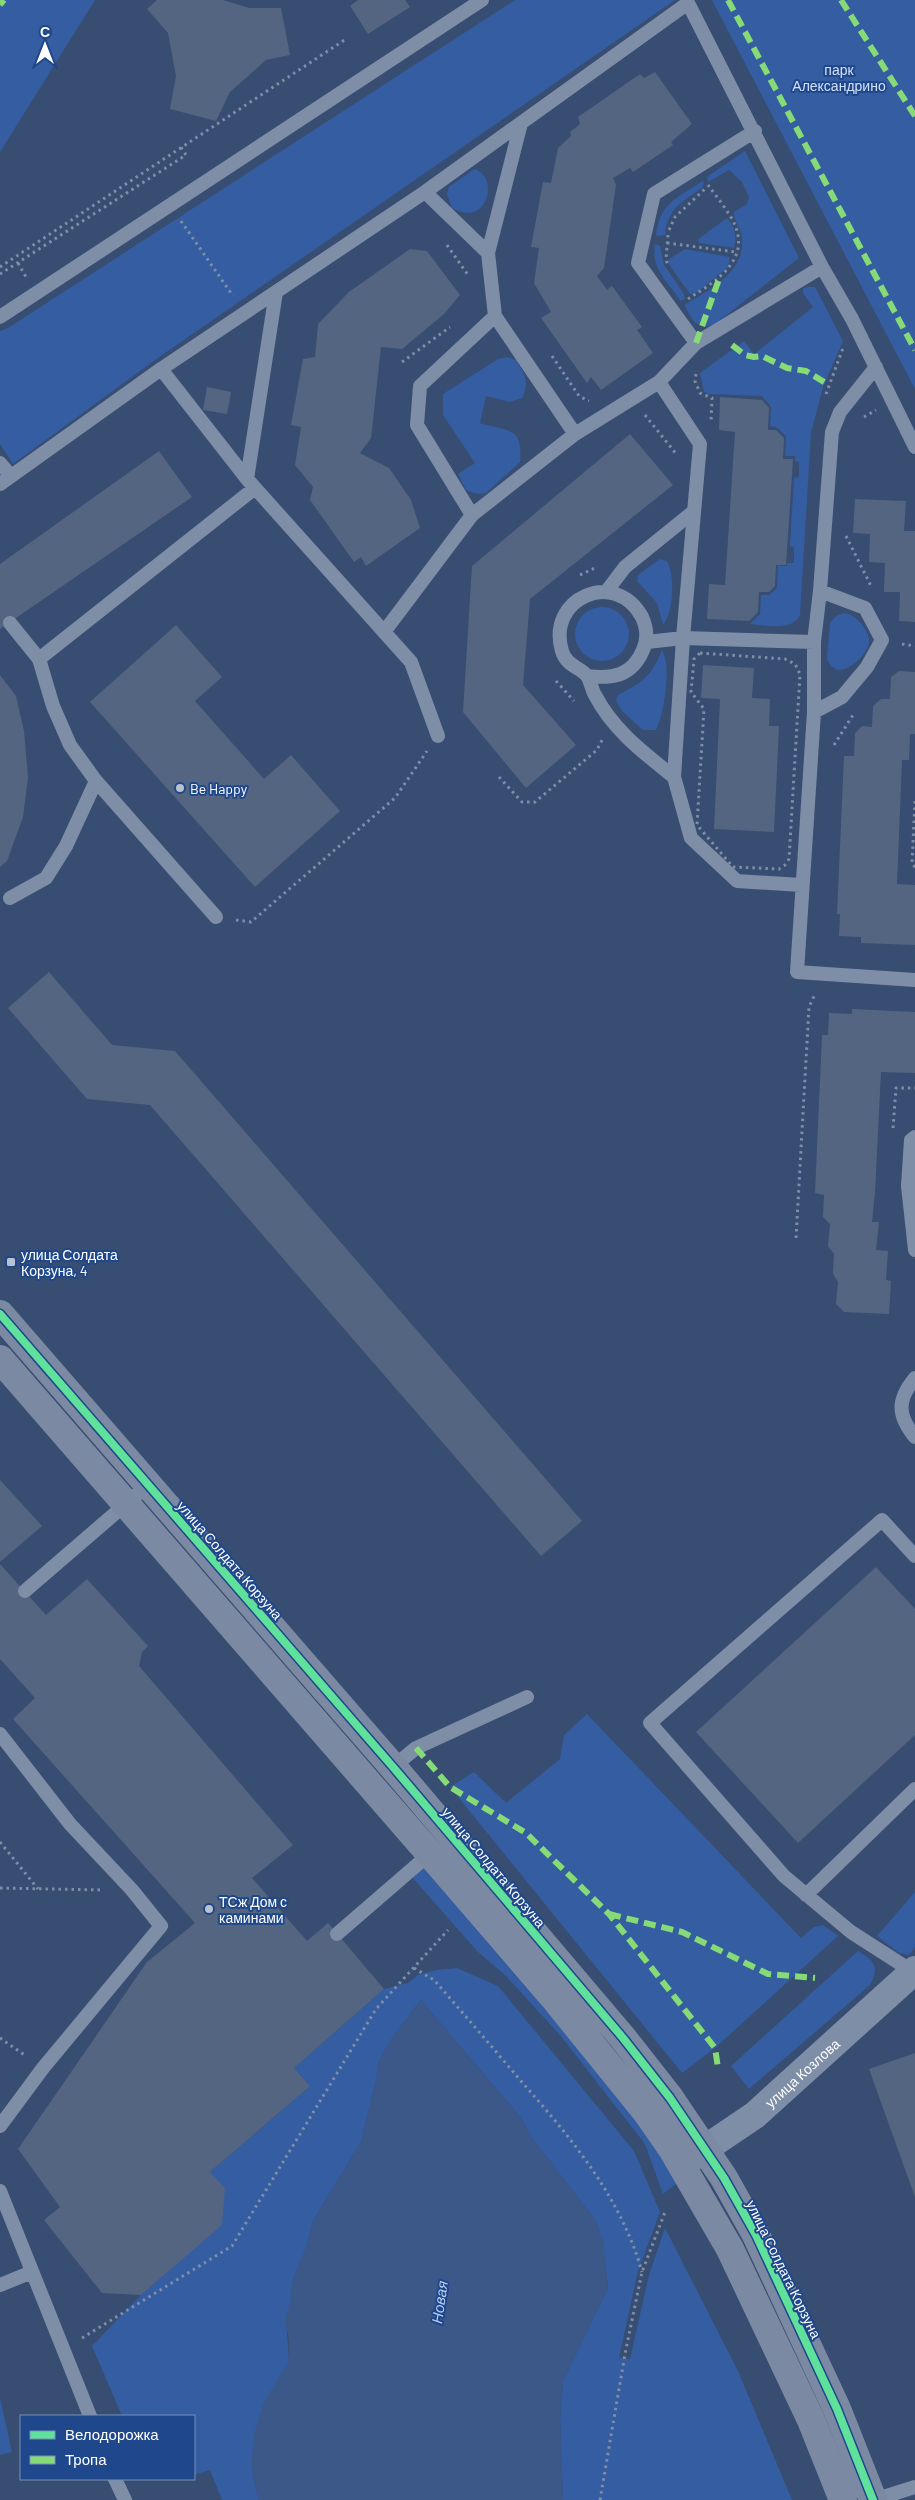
<svg xmlns="http://www.w3.org/2000/svg" width="915" height="2500" viewBox="0 0 915 2500" font-family="Barlow,sans-serif">
  <style>
    .green { fill: #345da2 }
    .water { fill: #3c5889 }
    .building { fill: #546582 }
    .lines { fill: none; stroke-linecap: round; stroke-linejoin: round }
    .path { stroke: #7f8ea7; stroke-width: 3; stroke-dasharray: 2.5 4; stroke-linecap: butt }
    .lane { stroke: #7f8ea7; stroke-width: 14 }
    .street { stroke: #7f8ea7; stroke-width: 28 }
    .secondary { stroke: #7b89a3; stroke-width: 28 }
    .quiet { stroke: #86db77; stroke-width: 6; stroke-dasharray: 12 6; stroke-linecap: butt }
    .cycleway-casing { stroke: #1f478b; stroke-width: 11 }
    .cycleway { stroke: #60e19b; stroke-width: 8 }
    .poi-dot { fill: #b9c1ce; stroke: #1f478b; stroke-width: 2 }
    .labels { text-anchor: middle; dominant-baseline: central; stroke-width: 4; stroke-linejoin: round; paint-order: stroke }
    .park-label { font-size: 14px; fill: #d1e0f9; stroke: #1f478b }
    .poi-label { font-size: 14px; fill: #fff; stroke: #1f478b; text-anchor: start }
    .street-label { font-size: 14px; fill: #fff; stroke: #1f478b }
    .water-label { font-size: 15px; font-style: italic; fill: #b8cff3; stroke: #1f478b }
  </style>
  <rect width="100%" height="100%" fill="#384d72"/>
  <path class="green" d="M0,0H95L0,152Z
    M515,0H675L155,360L13,464L0,444V331L8,328Z
    M712,0H915V389Z
    M745,151L799,258L715,324L705,327L694,322L684,305C709,290 745,273 742,238C741,228 733,221 734,212L747,204L749,197L742,182L729,170L708,182L707,177Z
    M474,169C496,175 491,213 467,213C462,213 456,209 452,208L447,194L449,187Z
    M703,181L704,183L702,188C682,202 667,209 665,235L656,236C660,202 677,198 703,181Z
    M727,218C735,226 737,237 734,248L699,243L698,240L701,237Z
    M655,244L660,246L664,265L684,294L685,299L681,301C667,281 651,269 655,244Z
    M685,249L730,257L728,267L695,294H690L668,263L669,259Z
    M807,287H815L843,341L823,387L811,433L800,615C792,632 765,625 750,624L760,614L761,595H769L777,588L778,566H787V563H794V547L790,546L794,478L799,477V462L795,461V456H785L786,436L776,427L770,426L771,407L762,396L709,394L704,392L700,373L744,341L754,354L813,307L803,293V289Z
    M507,357L516,360C525,375 530,382 522,398L510,402L486,396L480,423C509,432 523,426 520,462L486,493L478,494L466,490L458,474L475,463L443,415V394L498,359Z
    M660,559L667,561C675,576 674,611 663,625L657,603L637,581L638,575Z
    M575 634a27 27 0 1 1 54 0a27 27 0 1 1-54 0Z
    M844,613C855,613 871,632 869,643C865,657 852,669 838,670L831,666L827,659L830,623L836,616Z
    M662,650C672,665 664,715 656,730H643L622,711L616,701L618,695C643,682 651,677 662,650Z
    M587,1714L801,1938L814,1927L823,1925L838,1936L715,2048L682,2073L450,1787L474,1772L506,1803L560,1759L564,1735Z
    M421,1867L429,1869L649,2134L681,2180L663,2194L645,2144L560,2035L506,1976L477,1951L411,1876Z
    M915,1892V1947L909,1955L899,1953L877,1936Z
    M858,1951C874,1960 880,1967 870,1985L749,2089L731,2066Z
    M457,1968L498,1986L634,2151L660,2212L638,2271L619,2358L630,2359L649,2275L665,2228L738,2371L792,2500H563L560,2418L563,2381L608,2288L603,2241L595,2220L532,2138L521,2118L421,2000L392,2038L379,2061L377,2077L361,2142L313,2221L306,2249L293,2279L291,2300L286,2320L289,2361L252,2457L253,2477L259,2500H222L210,2470L194,2475V2416H122L92,2346L141,2295L221,2225L210,2172L310,2086L294,2068L384,1989L408,1983L418,1975L436,1970Z
    M0,2398L12,2452L0,2455Z"/>
  <path class="water" d="M421,2000L521,2118L532,2138L595,2220L603,2241L608,2288L563,2381L560,2418L563,2500H259L253,2477L252,2457L254,2435L264,2402L289,2361V2340L285,2320L291,2300L293,2279L306,2249L313,2221L361,2142L377,2077L379,2061L392,2038Z"/>
  <path class="building" d="M157,0H223L249,8H281L290,55L266,60L230,92L216,121L170,109L176,76L168,33L147,9Z
    M358,0H405L410,7L368,34L350,6Z
    M655,72L692,124L671,142L673,145L633,172L630,168L613,178L616,185L604,268L597,276L607,290L612,286L642,327L637,330L653,353L601,390L591,377L587,383L541,318L551,312L534,283L539,248L531,247L543,182L551,183L558,148L571,136L570,132L580,124L578,117L640,74L644,78Z
    M410,249L427,251L460,295L444,314L402,349L381,347L371,438L360,453L389,468L411,500L420,528L366,566L361,557L354,562L310,500L313,487L295,465L301,427L291,425L303,359L315,357L318,324L349,292Z
    M207,387L231,392L227,414L203,410Z
    M720,397L762,400L769,408L768,430H776L784,438L783,459H793L786,565H776L775,586L769,592H759L758,612L749,621L707,619L709,584L725,585L735,432L719,430Z
    M630,434L673,485L530,599L523,685L576,745L526,788L463,712L472,566Z
    M159,451L192,497L0,629V564Z
    M855,499L906,501L904,531H915V622L899,621L900,592H884L885,563L869,562L870,534L853,533Z
    M176,625L222,677L195,701L264,779L291,755L340,811L255,887L90,702Z
    M703,665L754,668L752,698L770,699L769,726H779L774,832L714,829L720,699L701,698Z
    M899,671L915,672V734H910L909,760H902L897,884L915,885V945L861,943V937L839,936L840,914H837L844,756H854L855,733L862,726L872,727L873,706L881,699H890L891,677Z
    M0,675L16,696L24,731L28,777L23,817L7,861L0,867Z
    M49,972L112,1045L175,1051L582,1521L541,1556L150,1105L87,1099L8,1008Z
    M852,1009L915,1012V1073L881,1072L875,1192L872,1222H879L876,1250L888,1251L886,1280L891,1281L889,1314L844,1312L836,1304L838,1282L833,1274L834,1254L828,1246L830,1224L823,1217L824,1195L815,1193L822,1035H828L829,1013L852,1014Z
    M0,1480L42,1526L0,1562Z
    M0,1564L46,1615L87,1579L148,1646L142,1652L139,1666L293,1845L252,1878L307,1941L328,1923L384,1989L294,2068L310,2086L210,2172L225,2188L222,2225L141,2295L102,2293L44,2220L60,2207L18,2149L147,1962L195,1923L13,1719L35,1698L0,1659Z
    M876,1567L915,1609V1735L798,1843L696,1732Z
    M915,2053V2197L869,2069Z"/>
  <g class="lines">
    <path class="path" d="M181,221L233,296
      M669,230L675,217L706,188
      M668,235L666,259L668,266
      M667,243L736,252
      M447,245L468,275
      M18,263L26,277
      M0,267L346,39
      M0,274L186,155L181,147
      M688,299C716,281 754,259 732,219C725,207 716,196 708,185
      M552,356L579,396L589,401
      M402,362L450,327
      M696,374L695,381L700,393L712,398L711,422
      M826,394L843,348
      M645,415L677,455
      M864,417L876,410
      M846,536L872,588
      M580,575L597,567
      M902,644L915,646
      M700,653L785,659L795,664L800,674L789,859L785,865L779,869L733,867L697,825L704,709L691,692L694,659Z
      M556,681L574,701
      M834,745L853,715
      M499,777L522,802H535L597,750L602,740
      M915,801L912,864L915,867
      M236,920L251,922L395,798L427,751
      M893,1128L896,1088H915
      M796,1238L809,1007L815,994
      M0,1842L38,1889
      M0,1888L104,1890
      M414,1968L434,1980C463,2013 492,2047 521,2081C571,2138 621,2197 642,2272
      M0,2038L26,2056
      M82,2338L232,2246L376,2009L448,1930
      M600,2500L625,2354L642,2272L665,2212"/>
    <path class="lane" d="M425,192L488,253
      M276,292L247,479L411,662L438,736
      M495,316L575,434
      M0,317L482,0
      M696,343L638,263L654,194L755,131
      M876,367L840,412L832,432L820,591L814,642V712L797,972L915,980
      M161,369L247,479
      M659,382L700,444L683,638L674,777L691,838L737,881L801,885
      M0,463L11,476
      M0,484L161,369L425,192L688,3L822,267L852,319L915,447
      M472,515L417,425L420,386L495,316L488,253L521,123
      M606,592L625,567L693,512
      M10,623L39,659
      M384,632L472,515L575,434L659,382L696,343L822,267
      M647,642L683,638L814,642
      M587,676C613,679 632,676 643,650C648,639 647,628 642,617C615,568 546,598 562,651C566,666 582,668 588,677C591,683 592,690 595,695C613,730 644,753 674,777
      M814,712L842,697L867,667L882,640L865,608L820,591
      M10,898L46,878L66,846L96,781
      M216,917L96,781L70,745L53,706L39,659L255,488
      M915,1137L911,1140L908,1186L915,1250
      M915,1378C897,1400 897,1415 915,1437
      M915,1556L882,1520L650,1723L784,1876L851,1932L915,1973
      M25,1591L148,1485
      M0,1734L70,1824L132,1890L161,1926L43,2068L0,2126
      M393,1767L416,1748L527,1697
      M806,1895L915,1789
      M337,1934L433,1851
      M0,2191L90,2416
      M0,2285L32,2272
      M115,2479L125,2500
      M874,2500L915,2487"/>
    <path class="street" id="s1" d="M684,2163L755,2115L915,1970"/>
    <path class="secondary" d="M0,1314L393,1767L623,2038L670,2098L724,2178L756,2235L837,2409L873,2500
      M0,1359L430,1854L554,1998L647,2113L672,2149L730,2249L811,2420L843,2500"/>
    <path class="quiet" d="M728,0L915,350
      M841,0L915,116
      M0,5L4,0
      M696,343L719,279
      M732,345L745,355L754,357L762,356L787,368L806,371L829,385
      M416,1748L450,1787L526,1833L609,1914L715,2048L718,2068
      M609,1914L682,1932L768,1974L815,1978"/>
    <g class="cycleway-casing">
      <path id="cycleway" d="M0,1314L393,1767L623,2038L670,2098L724,2178L756,2235L837,2409L873,2500"/>
    </g>
    <use href="#cycleway" class="cycleway"/>
  </g>
  <g class="poi-dot">
    <circle cx="180" cy="788" r="5"/>
    <rect x="6" y="1257" width="10" height="10" rx="2.5"/>
    <circle cx="209" cy="1909" r="5"/>
  </g>
  <g class="labels">
    <g class="park-label">
      <text x="839" y="69">парк<tspan x="839" dy="16">Александрино</tspan></text>
    </g>
    <g class="poi-label">
      <text x="190" y="788">Be Happy</text>
      <text x="21" y="1254">улица Солдата<tspan x="21" dy="16">Корзуна, 4</tspan></text>
      <text x="219" y="1901">ТСж Дом с<tspan x="219" dy="16">каминами</tspan></text>
    </g>
    <g class="street-label">
      <text transform="translate(230 1560) rotate(49)">улица Солдата Корзуна</text>
      <text transform="translate(494 1867) rotate(50)">улица Солдата Корзуна</text>
      <text stroke="none"><textPath href="#s1" startOffset="149">улица Козлова</textPath></text>
      <text transform="translate(784 2269) rotate(64)">улица Солдата Корзуна</text>
    </g>
    <g class="water-label">
      <text transform="translate(439 2302) rotate(-82)">Новая</text>
    </g>
  </g>
  <rect x="20" y="2415" width="175" height="65" fill="#1f478b" stroke="#7991b9"/>
  <rect x="30" y="2431" width="25" height="8" fill="#60e19b" stroke="#7991b9"/>
  <text x="65" y="2440" font-size="15" fill="#ffffff">Велодорожка</text>
  <rect x="30" y="2456" width="25" height="8" fill="#86db77" stroke="#7991b9"/>
  <text x="65" y="2465" font-size="15" fill="#ffffff">Тропа</text>
  <g transform="translate(45 45)" stroke="#1f478b" stroke-width="4" paint-order="stroke">
  <path d="M0-4L9 19L0 12L-9 19Z" fill="#ffffff"/>
  <text y="-8" font-size="14" font-weight="bold" text-anchor="middle" fill="#ffffff">С</text>
  </g>
</svg>
